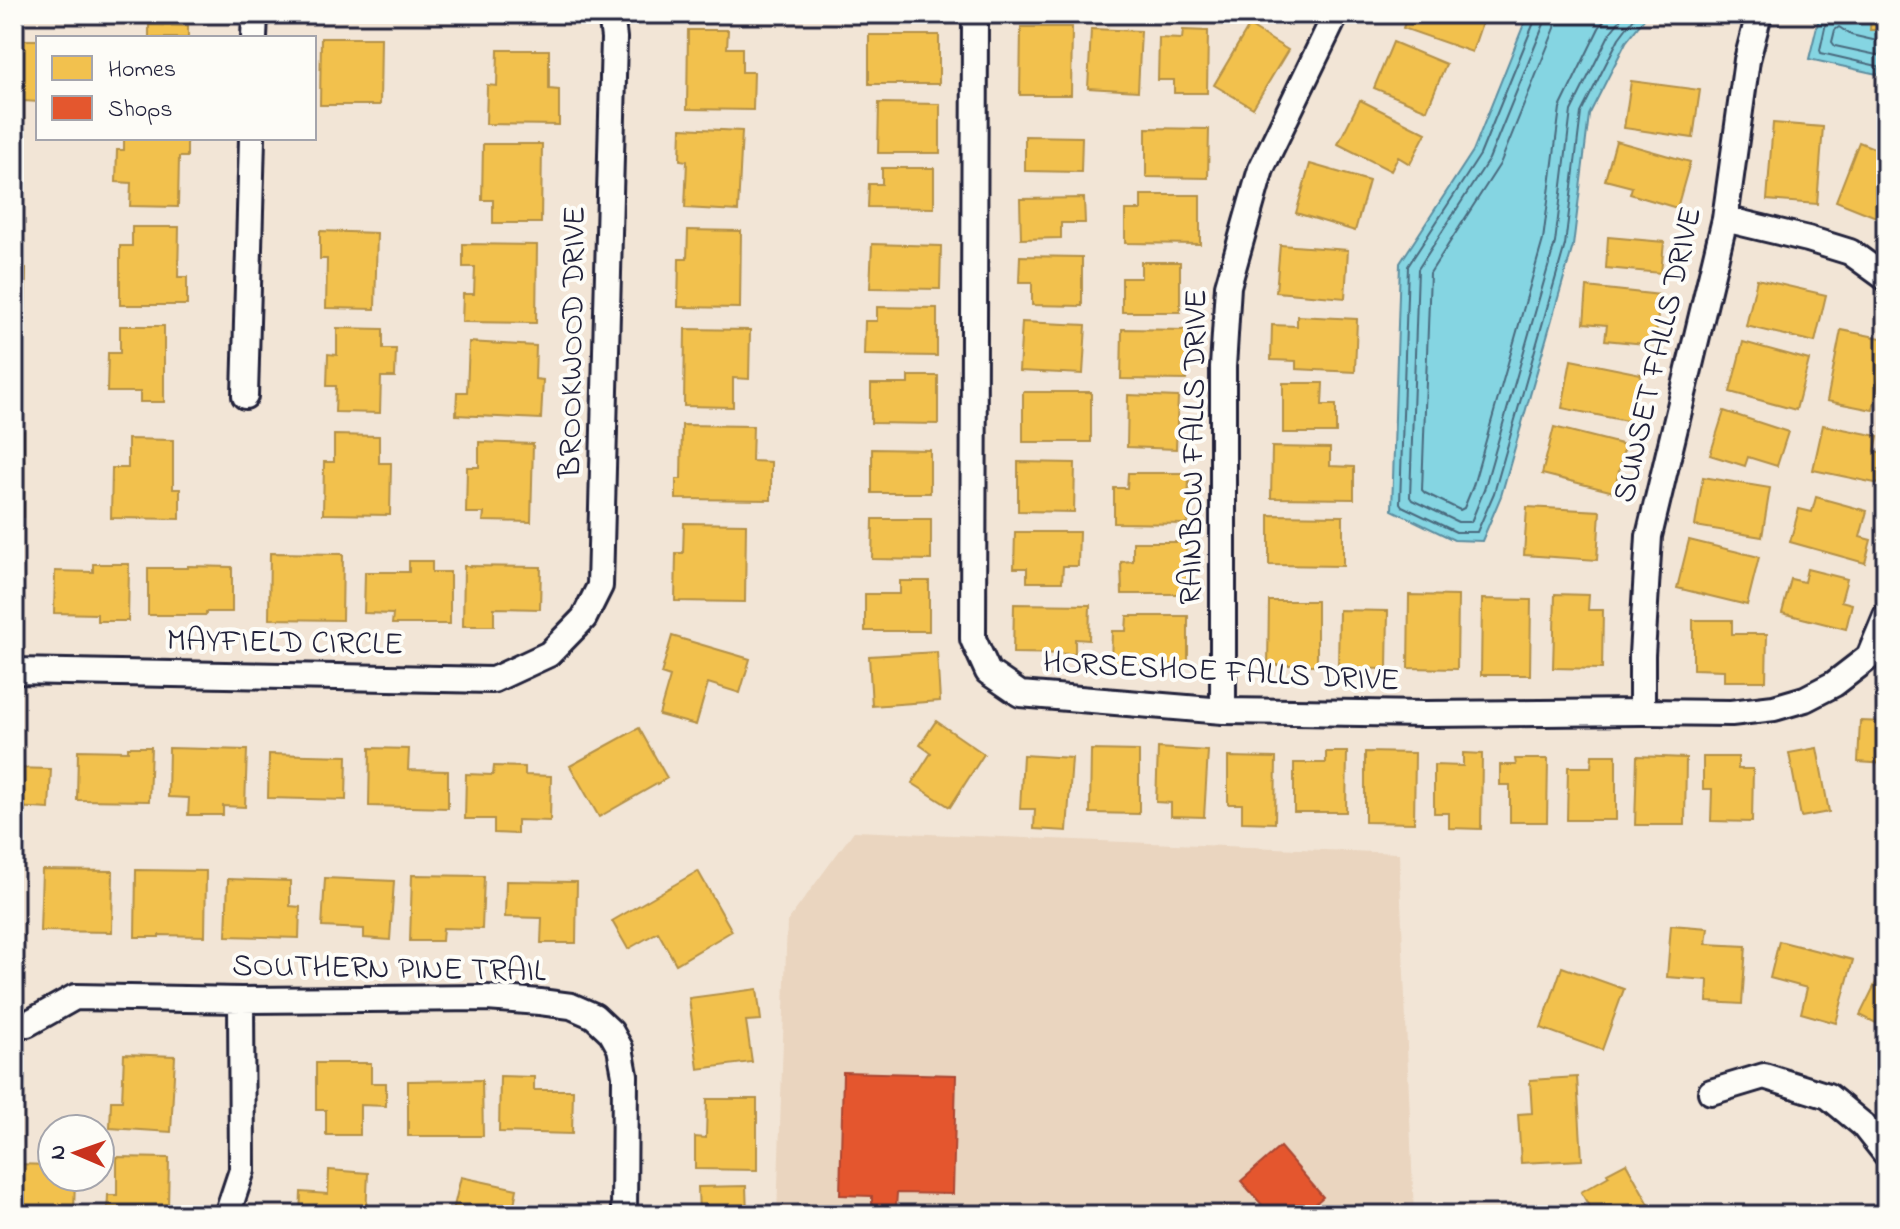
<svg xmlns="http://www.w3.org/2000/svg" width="1900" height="1229" viewBox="0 0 1900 1229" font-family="'Indie Flower',sans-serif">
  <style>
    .built { fill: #ead5bf }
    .water { fill: #85d5e2; stroke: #5d8d9f; stroke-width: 2 }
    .homes { fill: #f2c14e; stroke: #b49148; stroke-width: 2 }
    .shops { fill: #e4572e; stroke: #aa4732; stroke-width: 2 }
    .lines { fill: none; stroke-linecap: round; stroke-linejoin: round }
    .shore { stroke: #4a6a7e; stroke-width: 2 }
    .minor-casing { stroke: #22223b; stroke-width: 30 }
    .minor { stroke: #fdfcf7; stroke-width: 24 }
    .labels { text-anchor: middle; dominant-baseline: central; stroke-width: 8; stroke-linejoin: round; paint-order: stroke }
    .street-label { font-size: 32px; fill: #22223b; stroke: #fdfcf7 }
  </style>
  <rect width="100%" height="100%" fill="#f2e5d6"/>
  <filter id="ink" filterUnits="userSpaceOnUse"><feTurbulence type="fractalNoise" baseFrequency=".0125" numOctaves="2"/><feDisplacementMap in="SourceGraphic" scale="16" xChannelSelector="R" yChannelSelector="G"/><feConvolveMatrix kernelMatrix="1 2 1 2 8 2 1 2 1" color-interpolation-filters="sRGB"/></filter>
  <g filter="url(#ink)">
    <path class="built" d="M854,831L1399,853L1414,1215H777L787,922Z"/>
    <path class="water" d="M1528,14H1643L1644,19L1626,42L1589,115L1573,246L1501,496L1482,541L1454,540L1392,510L1400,263L1473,151Z
      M1820,14H1843L1886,26V76L1809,59Z"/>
    <path class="homes" d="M1408,14H1485L1472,52L1403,28Z
      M1871,14H1886V30H1870Z
      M149,25L188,26V38H149Z
      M1249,26L1288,50L1253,108L1214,85Z
      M1021,27H1072L1071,95H1020Z
      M1091,29L1141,31L1138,91L1088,88Z
      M688,30H728L727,48H742V72H754L753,110L687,109Z
      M1183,30L1208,31L1207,93H1174V80H1158L1159,38L1182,39Z
      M869,35H939V84H869Z
      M321,38H381L380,105H320Z
      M14,40H38V102L24,101V120H14Z
      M1393,42L1446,64L1427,110L1374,88Z
      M498,50H549V89L559,90V125L486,124L487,85L497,86Z
      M1631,81L1700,90L1693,138L1624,128Z
      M1360,100L1426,133L1410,164L1398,157L1391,171L1338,144Z
      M879,103L940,104V153H878Z
      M1773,123L1823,127L1817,204L1767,200Z
      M681,128L742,131L738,211L685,208L687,161L680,160Z
      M1146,128L1209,129L1208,178L1146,177Z
      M1025,136L1082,137L1081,172L1025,171Z
      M124,138H187V157H179L178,207L130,206L131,183L116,182L117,150H124Z
      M1616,141L1690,162L1677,208L1630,194L1632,187L1605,180Z
      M1859,142L1886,153V221L1836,201Z
      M483,144H542L541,223H493V200H482Z
      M1310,164L1369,181L1355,231L1296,213Z
      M882,168H934V208L868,207L869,184H882Z
      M1141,195H1200V244L1125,243V210H1141Z
      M1084,198L1085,223H1061V238L1021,239L1020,199Z
      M132,227H179L178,277H187V305H120V246H132Z
      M688,230L741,231L740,308L678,307L679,259H687Z
      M320,231L377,233L375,309L326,308L327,259H320Z
      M1608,237L1664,242L1661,273L1606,268Z
      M463,244L537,245L536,323L462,322L463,294H474L475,267H463Z
      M872,244L941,246L940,289L870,288Z
      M1280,245L1348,250L1345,298L1276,292Z
      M1020,256L1082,257V306L1032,305V282H1019Z
      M1141,262H1180V312H1122V278H1141Z
      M14,268H26L25,316H14Z
      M1757,279L1826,295L1815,342L1746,326Z
      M1587,287L1660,295L1655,345L1605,340L1607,325L1584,323Z
      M877,307L937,308V356L864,355L865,321H877Z
      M1297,316L1357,319L1355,372L1296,369V361L1271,360L1272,325L1297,326Z
      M1022,322L1086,325L1083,374L1019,371Z
      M120,326H164V402H140V392H107L108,353H120Z
      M337,328L383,329V349H396L395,377H381L380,413L335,412L336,386H327L328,354L337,355Z
      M685,329L750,330L749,379L733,378V407L684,406Z
      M1122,329L1187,330L1186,380L1121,379Z
      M1841,330L1886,339L1873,410L1827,401Z
      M469,342L536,346L535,379L543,380L541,419L456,415L457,392H467Z
      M1743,342L1809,360L1796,410L1730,392Z
      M14,357H18L16,418H14Z
      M1571,360L1641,374L1632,422L1562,408Z
      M908,376H938V424L871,423V384H908Z
      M1283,383H1323L1322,405H1336V433H1283Z
      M1023,392H1091V442H1023Z
      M1128,395L1178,397L1176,449L1127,447Z
      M1724,411L1788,432L1777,466L1748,457L1745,466L1710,455Z
      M682,425L753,426L752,461L771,462V500L676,499V479H681Z
      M1823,425L1878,436L1875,451L1886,454L1880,484L1813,470Z
      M1554,427L1625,445L1614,492L1542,474Z
      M14,431H24V517H14Z
      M334,435L379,436V463H391L390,515L323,514L324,462H334Z
      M128,439L173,440V489H180V519L111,518L112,468H128Z
      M479,442L533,444L531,522L483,521L484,513H466L467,467H479Z
      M1272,447L1330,448V466L1354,467V499L1271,498Z
      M872,449L930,450V493H872Z
      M1018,462L1075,463L1074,512L1018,511Z
      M1128,473H1189L1188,524L1114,523V488H1127Z
      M1703,477L1770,488L1762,537L1695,526Z
      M1816,497L1867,511L1860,537L1871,540L1865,563L1790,542L1799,509L1812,512Z
      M1527,507L1600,511L1597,560L1524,555Z
      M1269,515L1343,516V566L1269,565Z
      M873,519H931V560L872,559Z
      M684,523L746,524L745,602L675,601L676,553H683Z
      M1015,532H1079L1078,566H1063L1062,582H1027V568H1014Z
      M1689,540L1759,557L1747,605L1677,588Z
      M1133,542H1186L1187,594H1122L1121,562L1133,561Z
      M270,553L343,554L342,620L269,619Z
      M409,561H432V572H450V624H392L393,614L364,613L365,572H409Z
      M93,564H129L128,621H97V614L54,613L55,571L93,572Z
      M188,566L232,567V612H206V615H148V568H188Z
      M464,566L541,567L540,609L494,608V626H463Z
      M1807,569L1847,579L1841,601L1852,604L1846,629L1782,613L1791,579L1804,582Z
      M900,581H929V631H865V594H900Z
      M1555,594L1589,595L1588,610H1603L1602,669L1553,668Z
      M1409,595L1458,596L1457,669L1408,668Z
      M1482,599L1531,600L1530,675H1481Z
      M1269,601H1317V665H1268Z
      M1014,604L1090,605L1089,640L1075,639V654L1013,653Z
      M1339,610L1388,611L1387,669L1338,668Z
      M1127,616H1188V665L1111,664L1112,631H1126Z
      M1693,620H1732V634H1767L1766,681H1724V670L1693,669Z
      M672,636L750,659L740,693L708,683L696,725L659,715L670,677L661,674Z
      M937,652L940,701L872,706L869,656Z
      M936,721L984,754L950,807L912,783L931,753L920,745Z
      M1860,721L1886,722V764L1858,762Z
      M639,728L667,778L599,817L570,766Z
      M128,747H151L149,801L77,800L78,750L128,751Z
      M169,748L247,750L245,807L223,806V815H188L189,798L168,797Z
      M370,748L409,749L408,770L448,771V808L369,806Z
      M1158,748L1208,751L1204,817L1171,816V803L1156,802Z
      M1817,748L1829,812L1801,817L1789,753Z
      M1091,750L1139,751V814L1090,813Z
      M1326,752H1347L1346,812H1294V763H1326Z
      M1365,752L1415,753L1414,823L1365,822Z
      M1463,753L1482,754L1481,829L1449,828V813H1434V765L1463,766Z
      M269,754L347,756L346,800L268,798Z
      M1023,755L1072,758L1067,831L1034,829L1035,809H1020Z
      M1592,755H1616V820H1567L1568,767H1591Z
      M1637,756L1686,758L1685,825H1635Z
      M1228,757L1276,758L1275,823L1242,822V804H1228Z
      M1703,757H1738V769H1753L1752,822L1711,821L1712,789H1703Z
      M1515,759H1548L1547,822H1510V785H1500V765H1516Z
      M494,766L525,767V775L551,776L550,821L517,820V834L494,833V819H465L466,774L493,775Z
      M14,768L51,769L49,809L14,807Z
      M42,870L113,871L112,932L40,931Z
      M136,870L206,871L205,936L159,935V937H135Z
      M698,871L732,931L676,964L658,932L628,949L612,921Z
      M412,875L484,876L482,929L443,928L442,941H410Z
      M325,878L394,881L390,940L364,938V929L322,927Z
      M228,879L290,881V906L300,907L299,938L226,936Z
      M506,881L577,882L576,943H541L542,918L505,917Z
      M1671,925L1708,928L1706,944L1746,946L1742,1004L1707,1002L1708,980L1667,977Z
      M1779,941L1853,960L1836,1023L1801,1013L1807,988L1770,978Z
      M1884,966L1886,967V1028L1860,1015Z
      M1562,967L1624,989L1602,1050L1541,1028Z
      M757,989L761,1020L746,1021L752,1062L698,1069L689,998Z
      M124,1054L175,1056L171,1132L110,1128L111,1101H122Z
      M316,1063H371V1083H386V1106L360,1105V1135H326V1110H316Z
      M500,1076L534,1077V1090H573L572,1134L499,1132Z
      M1577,1077L1582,1160L1521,1163L1518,1114L1532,1113L1530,1080Z
      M482,1080L483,1136H408V1081Z
      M707,1099H757V1170L695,1169V1137L706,1138Z
      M117,1157L169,1158L168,1208H142V1215H107L108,1195H117Z
      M1626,1163L1655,1215H1594L1581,1192L1609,1176L1607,1173Z
      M14,1164L52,1165V1177H75L74,1215H14Z
      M329,1170L368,1173L366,1215H300L301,1192L328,1194Z
      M461,1177L517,1189L512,1215H452Z
      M746,1186L747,1215H699L698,1187Z
      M1759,1206L1760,1215H1705V1213Z"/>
    <path class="shops" d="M843,1072L956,1075L953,1194L897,1193L896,1208H872V1196L840,1195Z
      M1280,1147L1323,1197L1303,1215H1271L1241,1181Z"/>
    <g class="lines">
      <path class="shore" d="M1535,14V20L1480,155L1408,266L1400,503L1402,506L1456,532H1477L1494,493L1565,245L1581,113L1619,38L1634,18L1635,14
        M1545,14L1544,24L1489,159L1418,269L1410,497L1412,500L1458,522H1471L1484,490L1555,243L1571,111L1610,33L1625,14
        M1557,14L1555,28L1500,164L1430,273L1422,490L1425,493L1460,510L1464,508L1473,486L1543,240L1560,108L1599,28L1609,14
        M1828,14L1820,50L1821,53L1886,68
        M1886,43L1851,35L1839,27L1835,30L1832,42L1835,46L1886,57"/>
      <g class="minor-casing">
        <path id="minor" d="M975,14L973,639L988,672L1020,694L1223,711L1425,714L1642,712L1731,713L1774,708L1805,699L1834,684L1869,657L1886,616
          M254,38L255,14
          M1725,219L1808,239L1850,252L1886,278
          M245,396L252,138
          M14,671L493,680L549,654L584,618L600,586L614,38L611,14
          M1223,711V367L1228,286L1261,169L1336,14
          M1642,712V655L1649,536L1725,219L1747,60L1759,14
          M27,1024L75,997L241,1000L487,998L540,1002L571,1006L594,1016L611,1032L620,1048L625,1075L624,1215
          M1711,1092L1764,1076L1828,1096L1863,1125L1886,1154
          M227,1215L242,1170L241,1000"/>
      </g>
      <use href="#minor" class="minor"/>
    </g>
  </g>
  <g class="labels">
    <g class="street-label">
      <text transform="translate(574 342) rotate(-89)">BROOKWOOD DRIVE</text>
      <text transform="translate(1659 355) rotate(-77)">SUNSET FALLS DRIVE</text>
      <text transform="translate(1195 447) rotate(-89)">RAINBOW FALLS DRIVE</text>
      <text transform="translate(285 644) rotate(1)">MAYFIELD CIRCLE</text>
      <text transform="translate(1221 673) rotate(3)">HORSESHOE FALLS DRIVE</text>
      <text transform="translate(389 970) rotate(1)">SOUTHERN PINE TRAIL</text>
    </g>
  </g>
  <rect width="1900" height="1229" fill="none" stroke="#fdfcf7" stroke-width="48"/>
  <rect x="24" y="24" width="1852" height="1181" fill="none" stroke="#22223b" stroke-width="3" filter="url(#ink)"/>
  <rect x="36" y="36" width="280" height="104" fill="#fdfcf7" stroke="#a5a5ac" stroke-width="2"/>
  <rect x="52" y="56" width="40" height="24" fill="#f2c14e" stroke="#a5a5ac" stroke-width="2"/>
  <text x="108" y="76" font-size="24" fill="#22223b">Homes</text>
  <rect x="52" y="96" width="40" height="24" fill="#e4572e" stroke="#a5a5ac" stroke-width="2"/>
  <text x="108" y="116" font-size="24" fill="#22223b">Shops</text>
  <g transform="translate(76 1153) rotate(272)"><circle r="38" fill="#fdfcf7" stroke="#a5a5ac" stroke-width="2"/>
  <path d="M0-6L14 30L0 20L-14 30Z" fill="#c8321e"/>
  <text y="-12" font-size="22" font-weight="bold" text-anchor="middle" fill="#22223b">N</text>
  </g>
</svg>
